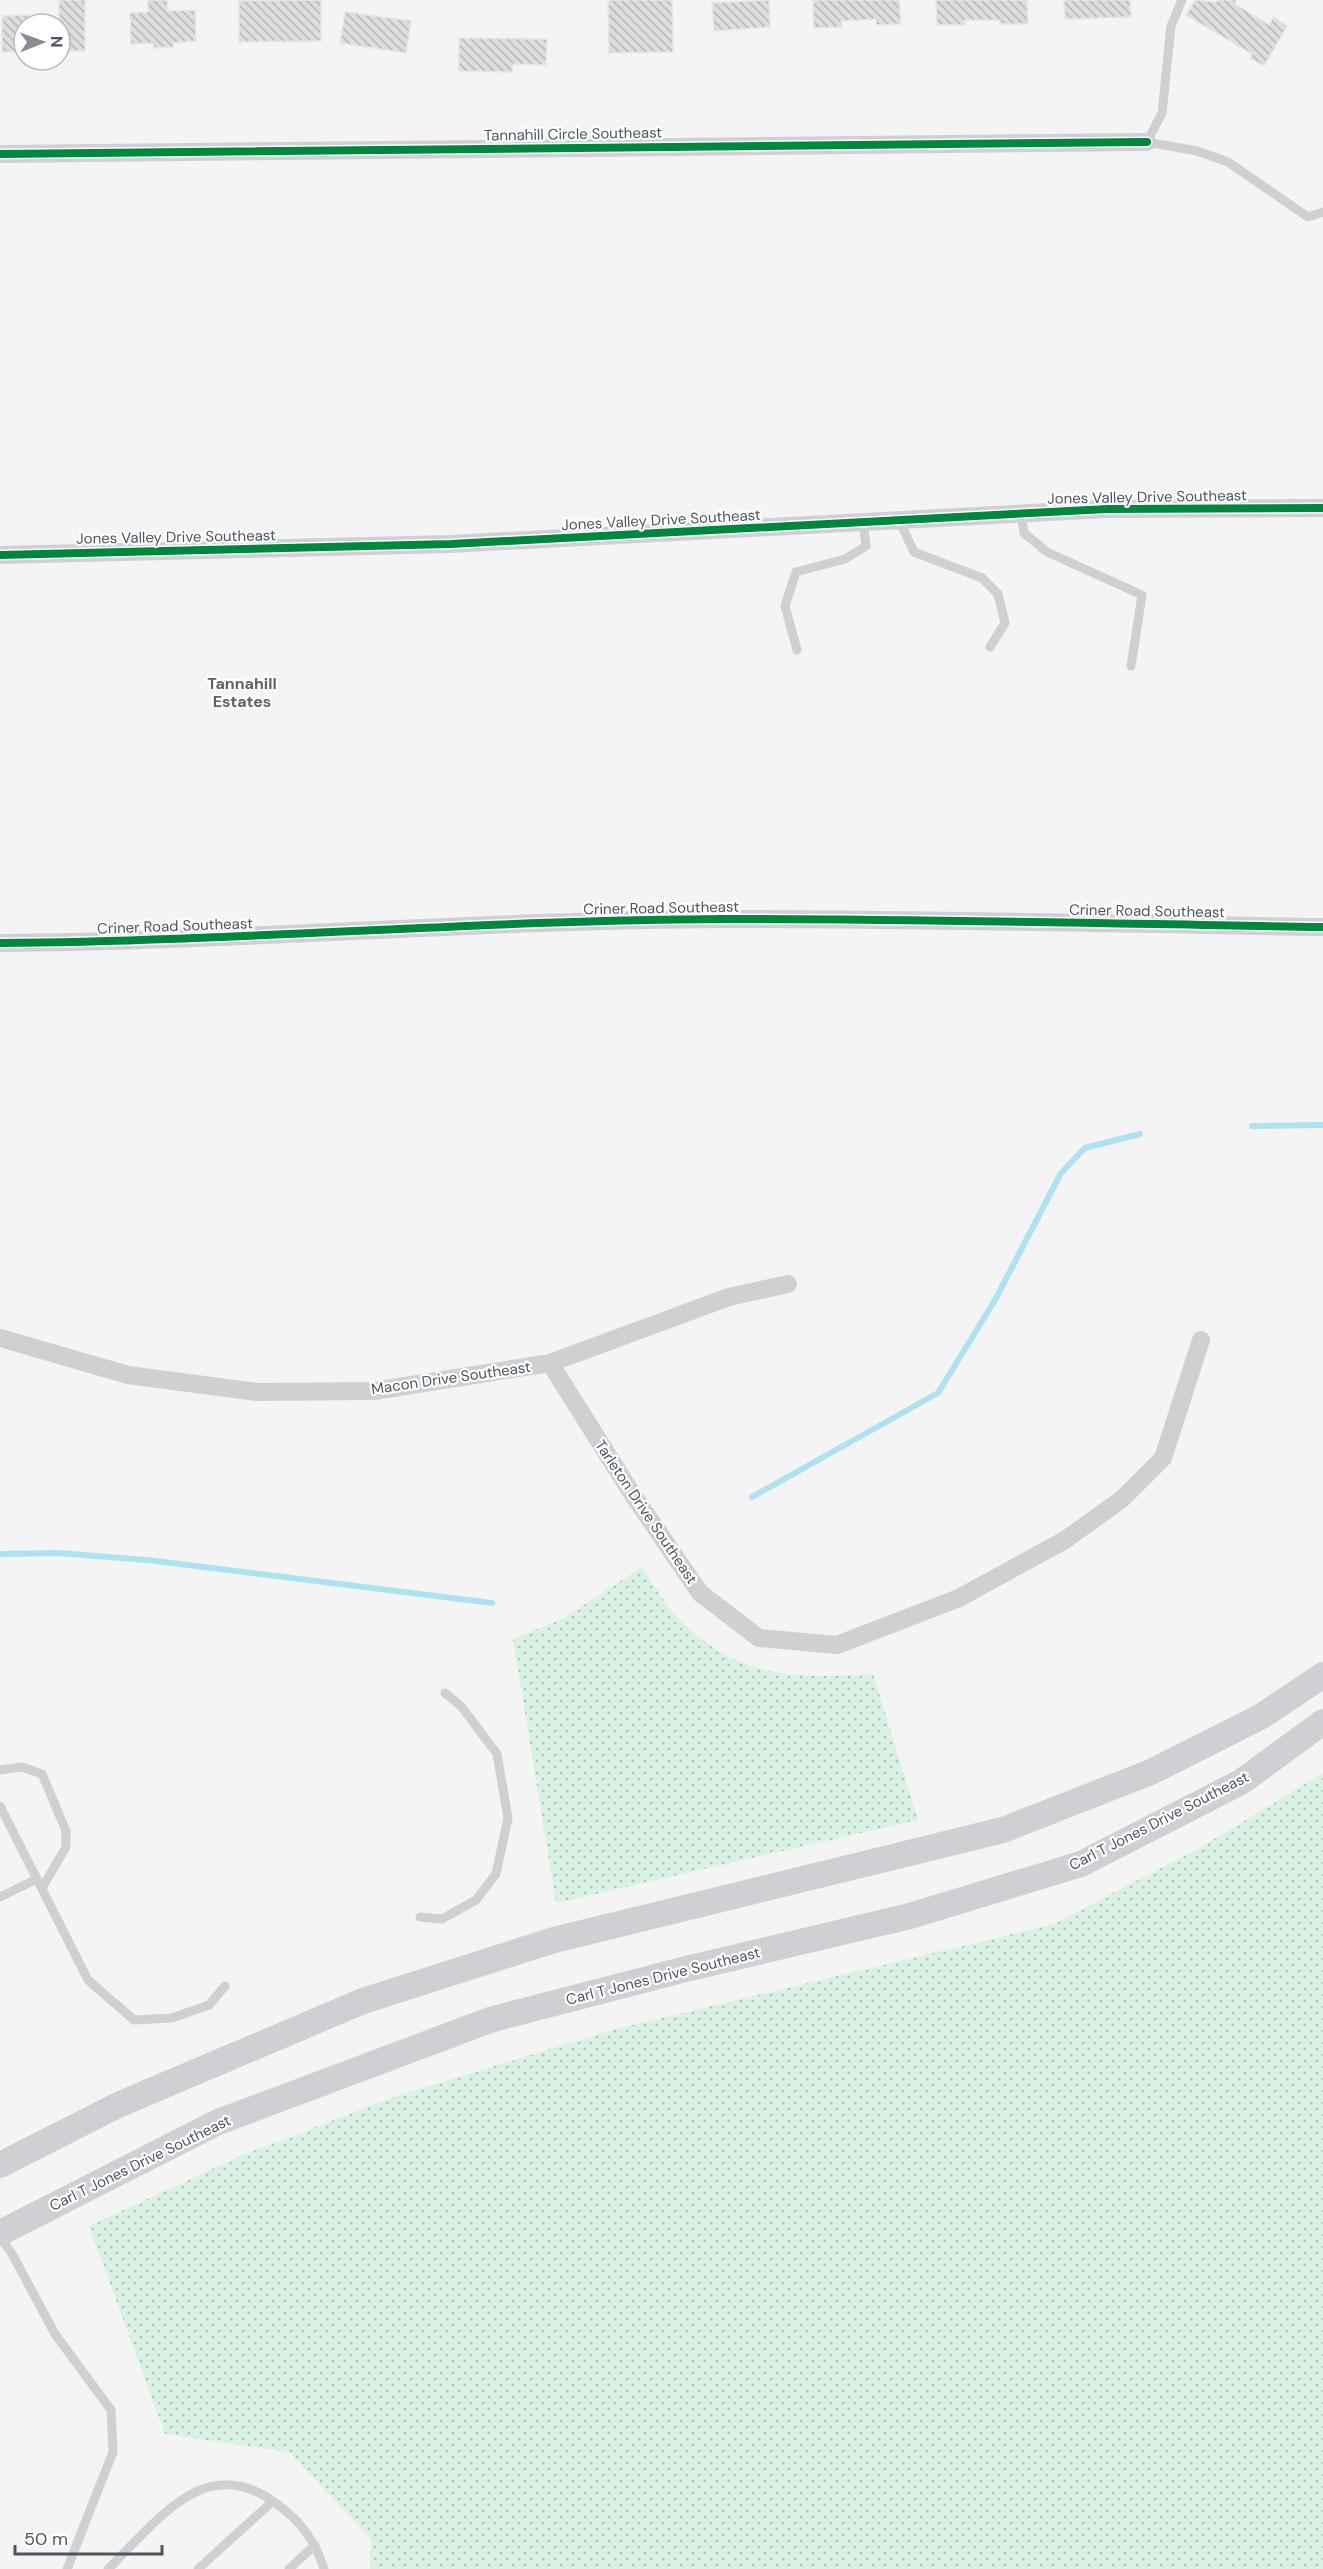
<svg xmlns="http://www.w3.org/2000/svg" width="1323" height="2569" viewBox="0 0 1323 2569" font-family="'DM Sans',sans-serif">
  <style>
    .grass { fill: url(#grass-dots) }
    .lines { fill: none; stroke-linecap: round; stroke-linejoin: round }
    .stream { stroke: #aee2f0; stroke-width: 6 }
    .building { fill: url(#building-back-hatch); stroke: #e5e6e7; stroke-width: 1.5 }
    .lane { stroke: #ced0d2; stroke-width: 9 }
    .street { stroke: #ced0d2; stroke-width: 18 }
    .secondary { stroke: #ced0d4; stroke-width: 26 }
    .cycleway-casing { stroke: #fff; stroke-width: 11 }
    .cycleway { stroke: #00873e; stroke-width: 8 }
    .labels { text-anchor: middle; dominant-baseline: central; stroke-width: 4.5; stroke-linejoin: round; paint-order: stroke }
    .street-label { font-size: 15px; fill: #4a5661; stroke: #fff }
    .neighbourhood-label { font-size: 16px; font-weight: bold; fill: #5f6368; stroke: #fff }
  </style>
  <defs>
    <pattern id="grass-dots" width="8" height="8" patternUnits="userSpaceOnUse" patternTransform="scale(1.5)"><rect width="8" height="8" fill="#d9f2e3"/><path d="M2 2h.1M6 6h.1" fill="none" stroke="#b2c7bb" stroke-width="1.8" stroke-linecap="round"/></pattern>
    <pattern id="building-back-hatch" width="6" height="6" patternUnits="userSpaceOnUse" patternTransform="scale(1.5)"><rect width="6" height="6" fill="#ddddde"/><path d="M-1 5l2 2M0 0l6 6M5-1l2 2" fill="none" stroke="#b5b6b7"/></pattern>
  </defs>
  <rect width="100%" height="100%" fill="#f4f4f4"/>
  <path class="grass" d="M642,1567C654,1584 665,1605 679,1619C740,1680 794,1678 873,1674L918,1820L556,1903L513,1639L564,1618Z
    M1323,1773V2569H370L371,2539L289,2452L165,2434L89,2226L238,2157L394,2097L612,2030L1054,1924L1203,1846Z"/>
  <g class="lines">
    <path class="stream" d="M1252,1126L1323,1125
      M752,1497L938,1393L995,1300L1061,1173L1085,1148L1140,1134
      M0,1554L58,1553L147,1560L492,1603"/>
  </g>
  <path class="building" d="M59,0H85V51H60V24H24V52H2V16L28,15V23L59,22Z
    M148,0H167L168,11L195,10L196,41L173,43L174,47L154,48L153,43L131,44L130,13L148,12Z
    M321,0V41L239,42V1Z
    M608,0H672L673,52L609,53Z
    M769,0L770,27L714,31L712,3Z
    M813,0H899L901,24L876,25V19L841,21L842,27L814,28Z
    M936,0H1027L1028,24H1000V20H965V25H937Z
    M1064,0H1130L1131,17L1065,19Z
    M1195,0L1216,2L1218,0H1237L1235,4L1269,25L1273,17L1287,26L1264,66L1250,58L1252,54L1186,15Z
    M345,12L411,21L406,53L340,43Z
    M459,38L547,39L546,65L513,64L512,72L459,71Z"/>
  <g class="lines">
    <path class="lane" d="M1182,0L1171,26L1162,113L1147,142L1197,151L1228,162L1308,217L1323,212
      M1021,514L1024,533L1047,552L1142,595L1131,666
      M899,520L914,552L982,578L998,594L1005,623L990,647
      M797,650L785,606L796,572L845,559L866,546L863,522
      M0,1770L22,1767L42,1774L66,1831V1847L42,1888
      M0,1806L88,1980L134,2020L172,2018L209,2005L225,1986
      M0,1897L37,1879
      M420,1917L442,1919L476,1900L496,1874L508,1818L497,1754L461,1706L445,1693
      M0,2238L11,2252L55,2334L111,2410L113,2452L67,2569
      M108,2569C158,2521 205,2450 277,2504C301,2521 316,2542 324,2569
      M198,2569L273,2501
      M289,2569L315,2545"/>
    <path class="street" d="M0,154L1147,142
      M0,555L451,544L1107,509L1323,508
      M0,943C242,941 483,920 724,919C924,919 1124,924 1323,927
      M0,1338L128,1375L257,1392L374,1391L550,1363L729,1297L788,1284
      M550,1363L631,1492L700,1593L759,1638L837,1645L959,1598L1065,1540L1122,1499L1163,1458L1201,1340"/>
    <path class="secondary" d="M0,2165L118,2105L363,2001L554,1940L1003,1830L1151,1772L1262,1716L1323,1675
      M0,2233L218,2122L493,2019L686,1969L910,1916L1081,1864L1241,1782L1323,1722"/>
    <g class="cycleway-casing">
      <path id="cycleway" d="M0,154L1147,142
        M0,555L451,544L1107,509L1323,508
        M0,943C242,941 483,920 724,919C924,919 1124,924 1323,927"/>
    </g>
    <use href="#cycleway" class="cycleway"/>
  </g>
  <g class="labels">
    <g class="street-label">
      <text transform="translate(573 134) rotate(-1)">Tannahill Circle Southeast</text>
      <text transform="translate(1147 497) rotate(-1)">Jones Valley Drive Southeast</text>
      <text transform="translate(661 520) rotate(-3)">Jones Valley Drive Southeast</text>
      <text transform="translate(176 537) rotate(-1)">Jones Valley Drive Southeast</text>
      <text transform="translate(661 908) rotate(-1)">Criner Road Southeast</text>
      <text transform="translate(1147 911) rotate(1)">Criner Road Southeast</text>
      <text transform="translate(175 926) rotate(-2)">Criner Road Southeast</text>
      <text transform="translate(451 1378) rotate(-8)">Macon Drive Southeast</text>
      <text transform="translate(646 1512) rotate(56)">Tarleton Drive Southeast</text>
      <text transform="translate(1159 1821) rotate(-27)">Carl T Jones Drive Southeast</text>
      <text transform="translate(663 1976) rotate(-14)">Carl T Jones Drive Southeast</text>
      <text transform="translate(140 2163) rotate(-26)">Carl T Jones Drive Southeast</text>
    </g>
    <g class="neighbourhood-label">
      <text x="242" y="683">Tannahill<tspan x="242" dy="18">Estates</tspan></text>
    </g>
  </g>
  <g transform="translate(42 42) rotate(89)"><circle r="28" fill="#ffffff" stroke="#b7bbc0" stroke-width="1.5"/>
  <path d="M0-4.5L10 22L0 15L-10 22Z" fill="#868d94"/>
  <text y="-9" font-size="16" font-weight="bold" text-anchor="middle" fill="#4a5661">N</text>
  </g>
  <path d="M15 2545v9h147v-9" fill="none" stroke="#4a5661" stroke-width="3"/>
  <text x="24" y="2545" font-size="18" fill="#4a5661" stroke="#ffffff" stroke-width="4.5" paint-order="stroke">50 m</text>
</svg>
